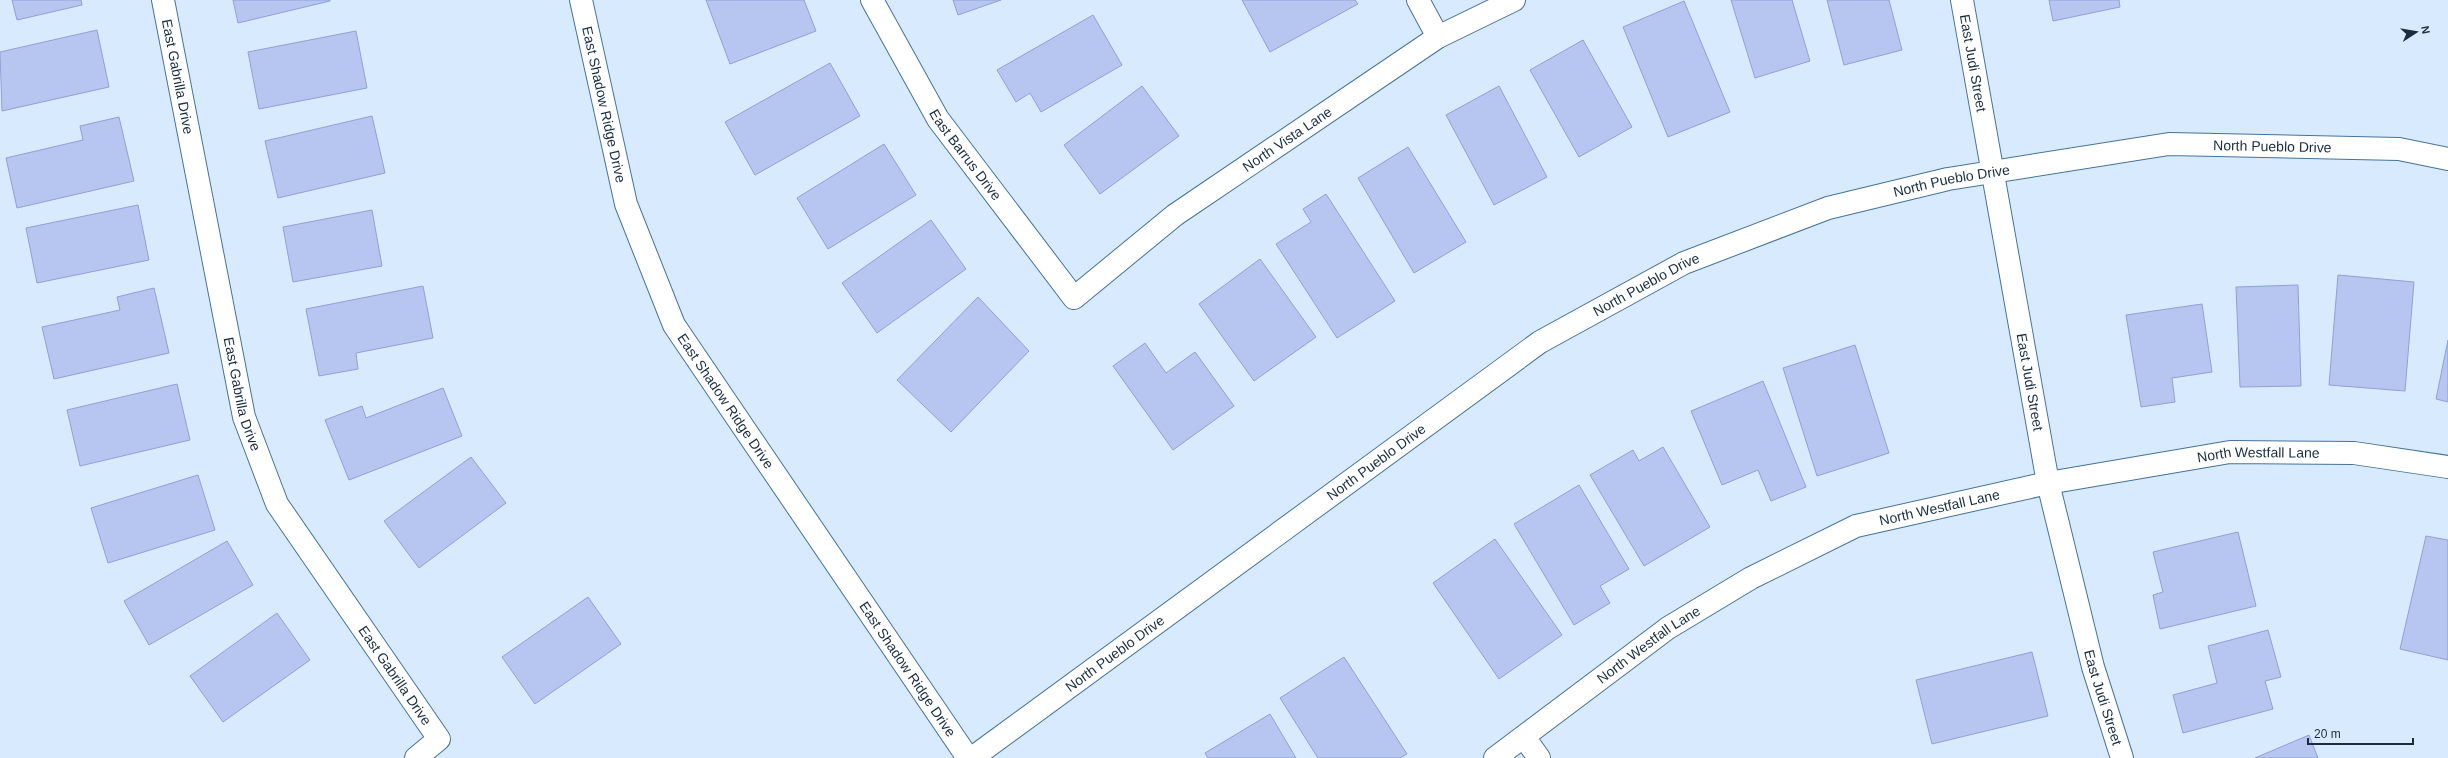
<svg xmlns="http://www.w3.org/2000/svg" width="2448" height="758" viewBox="0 0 2448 758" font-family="Arial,sans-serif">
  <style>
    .building { fill: #b6c6f0; stroke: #8da1d7 }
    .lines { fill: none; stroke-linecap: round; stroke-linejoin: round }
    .street-casing { stroke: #46729b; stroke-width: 24 }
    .secondary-casing { stroke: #46729b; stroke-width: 24 }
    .street { stroke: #fff; stroke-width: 22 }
    .secondary { stroke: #fff; stroke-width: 22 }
    .labels { text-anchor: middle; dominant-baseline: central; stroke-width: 4; stroke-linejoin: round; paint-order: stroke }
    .street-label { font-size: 14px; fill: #1a2d3f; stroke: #d8ebfe }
  </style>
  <rect width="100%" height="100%" fill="#d8ebfe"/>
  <path class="building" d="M12,0H81L82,5L17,20Z
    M233,0H330V1L238,23Z
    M706,0H804L816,31L730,64Z
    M953,0H1001L958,15Z
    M1242,0H1355L1358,4L1270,52Z
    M1731,0H1792L1810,61L1755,78Z
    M1827,0H1889L1902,50L1844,65Z
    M2049,0H2119L2120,7L2053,21Z
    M1684,1L1730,112L1668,137L1623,27Z
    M1093,15L1122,65L1041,112L1030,93L1016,102L997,70Z
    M97,30L109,87L2,111L0,52Z
    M356,31L367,88L259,109L248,52Z
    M1583,40L1632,127L1579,157L1530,70Z
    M830,63L860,116L755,175L725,122Z
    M1142,86L1179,136L1100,194L1064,145Z
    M1499,86L1547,177L1494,205L1446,115Z
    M372,116L385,173L278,198L265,141Z
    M119,117L134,181L17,208L6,158L83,140L80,126Z
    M884,144L916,195L828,249L797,198Z
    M1408,147L1466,242L1414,273L1358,178Z
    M1326,194L1395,301L1337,338L1276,244L1311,222L1303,209Z
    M138,205L149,260L37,283L26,228Z
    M372,210L382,266L293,282L283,227Z
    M931,220L966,269L877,333L842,283Z
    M1260,259L1316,337L1254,381L1199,304Z
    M2338,275L2414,282L2405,391L2329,385Z
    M2298,285L2301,386L2240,387L2236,287Z
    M423,286L433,338L356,353L358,369L319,376L306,309Z
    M154,288L169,353L54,379L42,327L120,310L117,297Z
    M978,297L1029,351L951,432L897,380Z
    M2202,304L2212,372L2172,378L2175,402L2141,407L2126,315Z
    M2448,340V402L2436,399Z
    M1145,343L1166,373L1195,352L1234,406L1173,450L1113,366Z
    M1855,345L1889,453L1817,476L1783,368Z
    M1763,381L1806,487L1771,501L1758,470L1722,485L1691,411Z
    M177,384L190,440L80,466L67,410Z
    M443,388L462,436L349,480L325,420L362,406L366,418Z
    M1663,447L1710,527L1644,566L1590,475L1633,450L1639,461Z
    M471,457L506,503L419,568L384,521Z
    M198,475L215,530L108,563L91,508Z
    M1579,485L1629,569L1600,586L1610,603L1574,625L1514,524Z
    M2238,532L2256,606L2160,629L2153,595L2163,592L2153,552Z
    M2426,536L2448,540V660L2400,649Z
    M1495,539L1562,635L1499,679L1433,583Z
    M227,541L253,585L149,645L124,601Z
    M588,597L621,644L535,704L502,657Z
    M277,613L310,660L223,722L190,676Z
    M2268,630L2281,677L2265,681L2273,709L2183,733L2173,695L2217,683L2208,646Z
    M2032,652L2048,716L1932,744L1916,680Z
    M1344,657L1407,754L1400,758H1318L1280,698Z
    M1270,714L1296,758H1208L1205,753Z
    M2309,735L2318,758H2255Z"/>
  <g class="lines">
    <g class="street-casing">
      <g id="street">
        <path id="s1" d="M163,0L244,417L277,504L439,739L416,758"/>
        <path id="s2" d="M581,0L626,204L674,325L968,758"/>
        <path id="s3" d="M872,0L938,119L1074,298L1175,215L1438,37L1514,0"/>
        <path d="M1418,0L1438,37"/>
        <path id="s4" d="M1962,0L2048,483L2093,667L2122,758"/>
        <path d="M1524,737L1539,758"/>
        <path id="s5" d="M1495,758L1668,628L1751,578L1856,526L2048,483L2230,452L2354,453L2448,467"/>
      </g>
    </g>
    <g class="secondary-casing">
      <g id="secondary">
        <path id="s6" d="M972,758L1540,342L1684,263L1828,208L1948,179L2169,144L2399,149L2448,159"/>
      </g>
    </g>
    <use href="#street" class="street"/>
    <use href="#secondary" class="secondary"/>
  </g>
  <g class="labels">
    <g class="street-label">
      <text stroke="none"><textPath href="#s4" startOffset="64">East Judi Street</textPath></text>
      <text stroke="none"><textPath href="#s1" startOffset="78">East Gabrilla Drive</textPath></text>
      <text stroke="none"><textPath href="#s2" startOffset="107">East Shadow Ridge Drive</textPath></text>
      <text stroke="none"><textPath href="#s3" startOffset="627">North Vista Lane</textPath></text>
      <text stroke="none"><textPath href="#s6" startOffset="1473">North Pueblo Drive</textPath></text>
      <text stroke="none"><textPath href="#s3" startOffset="181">East Barrus Drive</textPath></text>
      <text stroke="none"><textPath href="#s6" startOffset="1149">North Pueblo Drive</textPath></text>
      <text stroke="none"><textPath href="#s6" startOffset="825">North Pueblo Drive</textPath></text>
      <text stroke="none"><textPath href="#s4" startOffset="388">East Judi Street</textPath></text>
      <text stroke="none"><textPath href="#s1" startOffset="402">East Gabrilla Drive</textPath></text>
      <text stroke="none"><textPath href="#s2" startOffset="431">East Shadow Ridge Drive</textPath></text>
      <text stroke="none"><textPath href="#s5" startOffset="840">North Westfall Lane</textPath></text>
      <text stroke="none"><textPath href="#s6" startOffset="501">North Pueblo Drive</textPath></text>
      <text stroke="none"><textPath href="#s5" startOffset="516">North Westfall Lane</textPath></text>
      <text stroke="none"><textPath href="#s5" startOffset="191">North Westfall Lane</textPath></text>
      <text stroke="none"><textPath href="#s6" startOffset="177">North Pueblo Drive</textPath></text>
      <text stroke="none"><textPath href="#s2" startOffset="755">East Shadow Ridge Drive</textPath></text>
      <text stroke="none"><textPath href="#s1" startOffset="726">East Gabrilla Drive</textPath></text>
      <text stroke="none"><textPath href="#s4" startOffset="712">East Judi Street</textPath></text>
    </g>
  </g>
  <g transform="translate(2416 32) rotate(78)" stroke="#d8ebfe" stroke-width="3" paint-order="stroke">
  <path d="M0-3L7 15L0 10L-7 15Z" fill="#1a2d3f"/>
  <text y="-6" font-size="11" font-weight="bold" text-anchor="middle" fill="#1a2d3f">N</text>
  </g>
  <path d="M2308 738v6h105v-6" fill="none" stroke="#1a2d3f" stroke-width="2"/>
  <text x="2314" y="738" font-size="12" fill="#1a2d3f" stroke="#d8ebfe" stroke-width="3" paint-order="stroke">20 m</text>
</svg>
